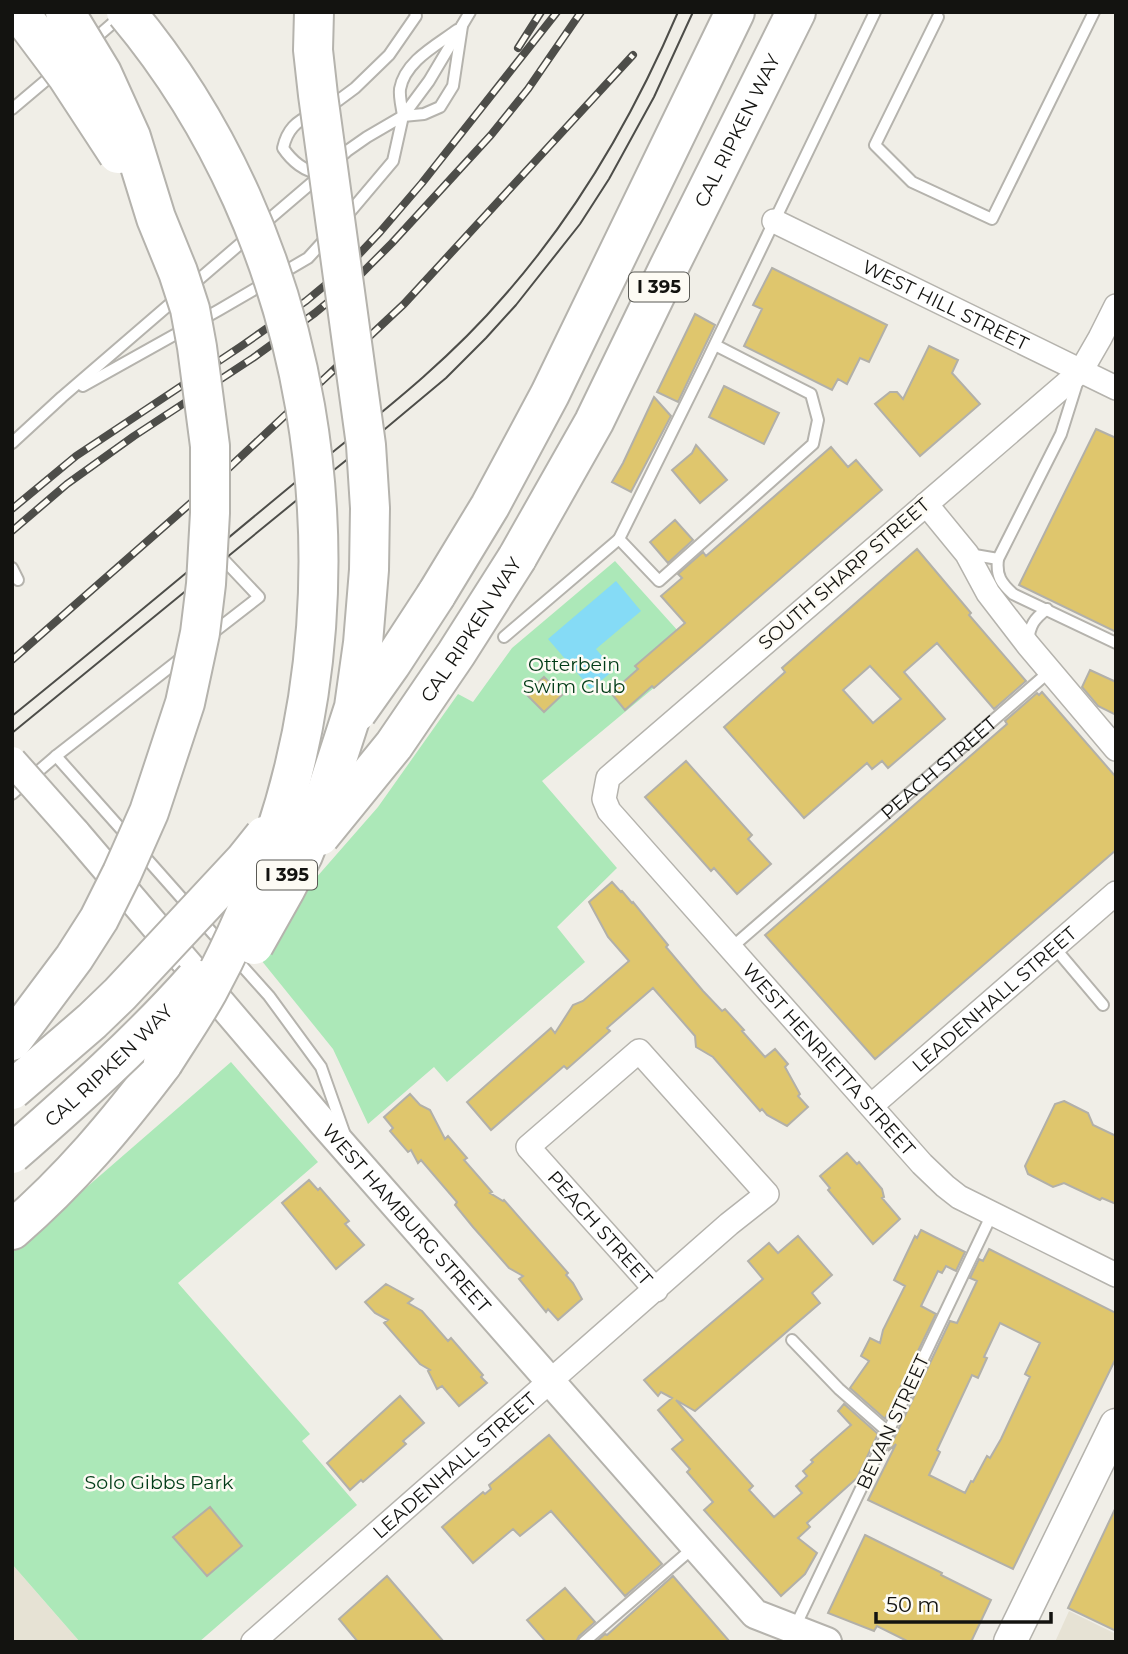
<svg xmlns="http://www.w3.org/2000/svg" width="1128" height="1654" viewBox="0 0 1128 1654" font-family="Montserrat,sans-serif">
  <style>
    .built { fill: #e6e2d4 }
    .green { fill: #ace8b8 }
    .water { fill: #85dbf6 }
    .building { fill: #dfc66d; stroke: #b2b0a9; stroke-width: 2; fill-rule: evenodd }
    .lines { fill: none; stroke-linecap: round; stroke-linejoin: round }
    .service-casing { stroke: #b5b3ad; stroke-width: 14 }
    .minor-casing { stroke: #b5b3ad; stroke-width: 26 }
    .tertiary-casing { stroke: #b5b3ad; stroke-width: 32 }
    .secondary-casing { stroke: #b5b3ad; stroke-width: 35 }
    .motorway-casing { stroke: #b5b3ad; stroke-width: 42 }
    .service { stroke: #fff; stroke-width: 10 }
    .minor { stroke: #fff; stroke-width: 23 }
    .tertiary { stroke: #fff; stroke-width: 28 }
    .secondary { stroke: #fff; stroke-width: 32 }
    .motorway { stroke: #fff; stroke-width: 38 }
    .tram { stroke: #4d4d49; stroke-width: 2 }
    .rail-casing { stroke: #4d4d49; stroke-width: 8 }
    .rail { stroke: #fdfbf4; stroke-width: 5; stroke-dasharray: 16; stroke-linecap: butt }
    .tertiary-bridge-casing { stroke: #b5b3ad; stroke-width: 32; stroke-linecap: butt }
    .motorway-bridge-casing { stroke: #b5b3ad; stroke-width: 42; stroke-linecap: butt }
    .tertiary-bridge { stroke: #fff; stroke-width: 28 }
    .motorway-bridge { stroke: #fff; stroke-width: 38 }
    .labels { text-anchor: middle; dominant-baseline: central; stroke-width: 5; stroke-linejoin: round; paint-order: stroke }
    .shield { fill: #fdfbf4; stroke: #595954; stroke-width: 2 }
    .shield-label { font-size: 18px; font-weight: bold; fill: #131310 }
    .street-label { font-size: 19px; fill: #131310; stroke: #fdfbf4 }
    .park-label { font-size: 19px; fill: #003b16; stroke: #fdfbf4 }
  </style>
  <rect width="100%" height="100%" fill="#f0eee7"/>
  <path class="built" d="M12,1564L52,1610L80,1642H12Z
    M1069,1611L1116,1634V1642H1055Z"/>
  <path class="green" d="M615,561L697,652L542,781L617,868L557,927L585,962L447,1082L434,1067L368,1124L333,1049L253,950L378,807L458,694L473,702L512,648Z
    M231,1062L318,1162L178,1283L310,1434L302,1441L357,1505L199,1642H80L12,1564V1252Z"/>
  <path class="water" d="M616,581L641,611L596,649L614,670L591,689L548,639Z"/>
  <path class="building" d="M772,268L887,325L869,362L860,358L847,384L838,379L832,390L744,346L762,309L753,305Z
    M695,314L715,325L678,402L657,392Z
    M929,346L958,360L952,373L980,404L920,456L875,404L890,392H897L903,399Z
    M724,386L779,413L764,444L709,417Z
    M654,397L671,416L631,492L612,482L623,463Z
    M1096,429L1116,438V632L1019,585Z
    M696,445L727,480L700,503L672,470L692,453Z
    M831,447L848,467L856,460L882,490L704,645L654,688L652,686L625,710L611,693L638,669L635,666L685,623L661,596L682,578L678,574L703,552L706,556Z
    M675,520L693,540L668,563L650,542Z
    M917,549L971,613L969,615L1026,681L994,709L937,643L904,672L945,719L888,768L882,761L872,769L867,763L804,818L724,727L785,672L782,668ZM870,666L901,699L873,723L843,690Z
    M1090,670L1116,682V715L1098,706L1082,687Z
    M544,677L562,695L544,712L526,694Z
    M1042,692L1116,777V850L875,1059L765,935L1007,724L1005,721L1037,693L1039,695Z
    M686,761L752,835L748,839L771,864L737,894L714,868L711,871L645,797Z
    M612,882L621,892L622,891L632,903L633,902L650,923L668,945L666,947L703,991L722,1011L725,1009L744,1030L742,1031L765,1057L775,1049L788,1064L785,1067L800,1094L798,1096L808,1107L787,1126L767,1115L762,1109L760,1111L713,1057L696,1047L695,1036L653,988L607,1028L610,1031L567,1069L564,1066L491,1130L467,1102L551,1028L555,1033L573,1005L583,1001L629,961L608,937L589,902Z
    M410,1094L420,1105L430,1110L445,1139L448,1136L467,1158L464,1160L492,1192L490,1193L503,1201L504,1200L568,1273L566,1275L573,1283L582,1299L558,1320L548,1309L546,1312L519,1279L523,1276L509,1268L473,1227L455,1205L457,1202L421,1160L418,1163L411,1150L408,1152L390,1131L393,1128L384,1117Z
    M1064,1101L1088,1113L1093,1125L1116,1136V1204L1102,1198L1100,1200L1064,1183L1053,1187L1028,1174L1025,1166L1055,1104Z
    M847,1153L857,1164L859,1162L882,1189L884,1197L882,1198L900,1219L873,1244L828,1190L830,1188L820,1176Z
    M309,1180L318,1190L320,1188L349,1221L345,1224L364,1245L336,1269L282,1203Z
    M921,1230L965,1252L956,1271L946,1266L942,1273L938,1271L921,1306L936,1314L885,1419L850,1388L869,1361L861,1356L870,1338L880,1343L883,1330L905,1286L894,1280L915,1236L917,1238Z
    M798,1236L832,1275L812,1293L820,1303L695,1411L676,1400L753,1486L749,1490L774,1517L802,1493L796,1486L807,1476L803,1471L813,1462L811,1460L851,1425L838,1411L844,1404L878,1434L857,1478L807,1523L810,1527L798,1538L817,1553L805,1574L781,1596L704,1510L713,1502L687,1472L690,1469L672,1449L683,1440L658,1410L672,1398L661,1392L658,1396L644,1380L763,1279L748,1261L769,1243L778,1253Z
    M989,1249L1116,1313V1358L1013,1569L868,1500L896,1444L888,1451L950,1321L957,1323L977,1281L970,1278L979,1259L983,1261ZM1000,1323L1040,1343L1025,1374L1030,1377L1001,1439L990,1458L987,1456L973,1482L971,1481L965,1493L929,1475L940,1452L937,1450L972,1375L978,1378L987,1358L984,1357Z
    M386,1284L413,1299L408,1303L422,1311L448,1341L451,1338L483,1375L481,1377L487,1383L459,1406L442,1386L437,1389L428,1371L430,1370L420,1364L384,1323L388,1320L375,1313L365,1302Z
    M400,1396L424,1423L403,1441L406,1444L363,1482L361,1480L350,1490L327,1463Z
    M549,1435L662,1564L625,1596L551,1511L520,1536L513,1529L473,1563L442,1527L483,1492L485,1494L491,1489L489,1485Z
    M210,1507L242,1546L207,1576L173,1537Z
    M1116,1507V1631L1068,1608Z
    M865,1535L942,1573L941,1575L991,1600L971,1642H909L877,1626L874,1631L828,1613Z
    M387,1576L444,1642H358L339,1619Z
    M673,1576L730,1642H596L605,1634L607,1635Z
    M565,1588L595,1622L579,1636L576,1642H546L527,1620Z"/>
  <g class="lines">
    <g class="service-casing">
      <g id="service">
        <path d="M938,17L875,145L912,182L992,219L1094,12"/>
        <path d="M91,42L121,16"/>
        <path d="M328,108L355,88L389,55L416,16L415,12"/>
        <path d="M12,109L57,71"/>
        <path d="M313,114C296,121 287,130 283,148C291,160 305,173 321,173"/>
        <path d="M403,116C402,108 399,97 400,89C405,61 437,45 457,30"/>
        <path d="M336,161L347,151L367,137L403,116L424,114L440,107L453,86L462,26"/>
        <path d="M344,219L393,161L403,116L429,81L470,12"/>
        <path d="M260,227L322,174"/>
        <path d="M190,287L247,238"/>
        <path d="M715,345L811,394L818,420L813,444L659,581L619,539L705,365L875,12"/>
        <path d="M83,386L219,310L308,258L328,236"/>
        <path d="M12,443L62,397L178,297"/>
        <path d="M969,554L998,559L1061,434L1078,380"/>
        <path d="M998,559C996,576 1001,583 1013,594L1116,643"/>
        <path d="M12,568L18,580"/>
        <path d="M210,635L259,597L224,560"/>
        <path d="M504,637L619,539"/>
        <path d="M1028,641C1030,625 1034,619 1047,609"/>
        <path d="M56,756L129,838"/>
        <path d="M12,794L56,756L184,656"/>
        <path d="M139,850L224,946"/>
        <path d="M1054,947L1103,1005"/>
        <path id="s1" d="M731,948L1050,671"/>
        <path d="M235,958L269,996L321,1067L345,1135"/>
        <path d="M792,1340L839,1389L888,1432"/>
        <path d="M794,1629L992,1214"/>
        <path d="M584,1642L693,1548"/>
      </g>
    </g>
    <g class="minor-casing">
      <g id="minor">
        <path id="s2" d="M774,221L1116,388"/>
        <path id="s3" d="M1116,306L1100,338L1081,371L608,778L604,799L609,811L922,1164L945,1186L959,1197L1116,1275"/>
        <path d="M926,504L967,554L988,593L1028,645L1116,749"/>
        <path id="s4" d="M871,1106L1116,893"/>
        <path id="s5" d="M253,1642L729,1224L767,1194L639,1051L528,1147L656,1290"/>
      </g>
    </g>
    <g class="tertiary-casing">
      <g id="tertiary">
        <path id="s6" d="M75,832L324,1124L755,1614L827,1642"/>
      </g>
    </g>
    <g class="secondary-casing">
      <path id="secondary" d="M1010,1642L1116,1425"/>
    </g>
    <g class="motorway-casing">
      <g id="motorway">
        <path id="s7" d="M517,558L594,422L669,267L796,12"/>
        <path d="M436,595L490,506L550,394L735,12"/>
        <path d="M12,1230C70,1180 117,1124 163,1063"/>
      </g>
    </g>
    <use href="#service" class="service"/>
    <use href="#minor" class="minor"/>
    <use href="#tertiary" class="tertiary"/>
    <use href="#secondary" class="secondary"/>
    <use href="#motorway" class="motorway"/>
    <path class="tram" d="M12,716C110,637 206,556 303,476C373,419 445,365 504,296C578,212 634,115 678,12
      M12,733L314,486L379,434L446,378L486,338L516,305L580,224L609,179L654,97L693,12"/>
    <g class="rail-casing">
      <path id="rail" d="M518,48L541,12
        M12,509L76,456L240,347L306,301L347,267L380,232L422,183L557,12
        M12,531L67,484L134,436L253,358L315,313L357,278L392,243L491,135L528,89L581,12
        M12,660L200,495L404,304L633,55"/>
    </g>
    <use href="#rail" class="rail"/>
    <g class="tertiary-bridge-casing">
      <path id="tertiary-bridge" d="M12,761L75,832"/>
    </g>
    <g class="motorway-bridge-casing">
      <g id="motorway-bridge">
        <path d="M19,12L67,76L118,154"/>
        <path d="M126,12C314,236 367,566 273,840C256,892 234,943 208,991C194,1016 178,1039 163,1063"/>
        <path d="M357,712L391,664L436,595"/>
        <path id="s8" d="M320,836L394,745L456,654L517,558"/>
        <path d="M254,945L285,890L303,855L319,815L354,707L363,643L369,570L370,508L366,445L318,95L313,50L314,12"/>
        <path d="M12,1041L74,958L99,919L122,873L149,812L185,703L200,633L206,584L210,513V446L197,347L190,309L178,272L156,218L131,137L102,73L65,12"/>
        <path d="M12,1090L92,1021L120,994L244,861L264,836"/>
        <path id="s9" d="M12,1154C76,1098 139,1042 195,979"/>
      </g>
    </g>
    <use href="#tertiary-bridge" class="tertiary-bridge"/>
    <use href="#motorway-bridge" class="motorway-bridge"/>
  </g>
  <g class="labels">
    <g class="shield">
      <rect x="629" y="272.5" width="60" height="29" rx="5"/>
      <rect x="257" y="860.5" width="60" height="29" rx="5"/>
    </g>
    <g class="shield-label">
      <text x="659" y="287">I 395</text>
      <text x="287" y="875">I 395</text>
    </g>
    <g class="street-label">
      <text stroke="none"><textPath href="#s7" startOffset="481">CAL RIPKEN WAY</textPath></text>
      <text stroke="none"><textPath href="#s2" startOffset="191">WEST HILL STREET</textPath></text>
      <text transform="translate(844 574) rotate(-41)">SOUTH SHARP STREET</text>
      <text stroke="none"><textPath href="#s8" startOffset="256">CAL RIPKEN WAY</textPath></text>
      <text stroke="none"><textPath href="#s1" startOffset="275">PEACH STREET</textPath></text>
      <text stroke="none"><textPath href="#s4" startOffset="163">LEADENHALL STREET</textPath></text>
      <text stroke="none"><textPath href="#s3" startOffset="1064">WEST HENRIETTA STREET</textPath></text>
      <text stroke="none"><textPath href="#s9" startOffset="131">CAL RIPKEN WAY</textPath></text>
      <text stroke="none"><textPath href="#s6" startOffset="509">WEST HAMBURG STREET</textPath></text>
      <text stroke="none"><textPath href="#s5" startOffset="1129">PEACH STREET</textPath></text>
      <text transform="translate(893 1422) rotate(-65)">BEVAN STREET</text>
      <text stroke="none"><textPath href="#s5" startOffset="268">LEADENHALL STREET</textPath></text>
    </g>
    <g class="park-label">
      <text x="574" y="664">Otterbein<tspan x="574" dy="22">Swim Club</tspan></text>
      <text x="159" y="1482">Solo Gibbs Park</text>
    </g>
  </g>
  <rect width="1128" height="1654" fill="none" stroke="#131310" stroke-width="28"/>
  <path d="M876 1612v10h175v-10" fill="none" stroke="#131310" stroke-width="3.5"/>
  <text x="886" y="1612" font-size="21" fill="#131310" stroke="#fdfbf4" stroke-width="5" paint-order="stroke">50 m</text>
</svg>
